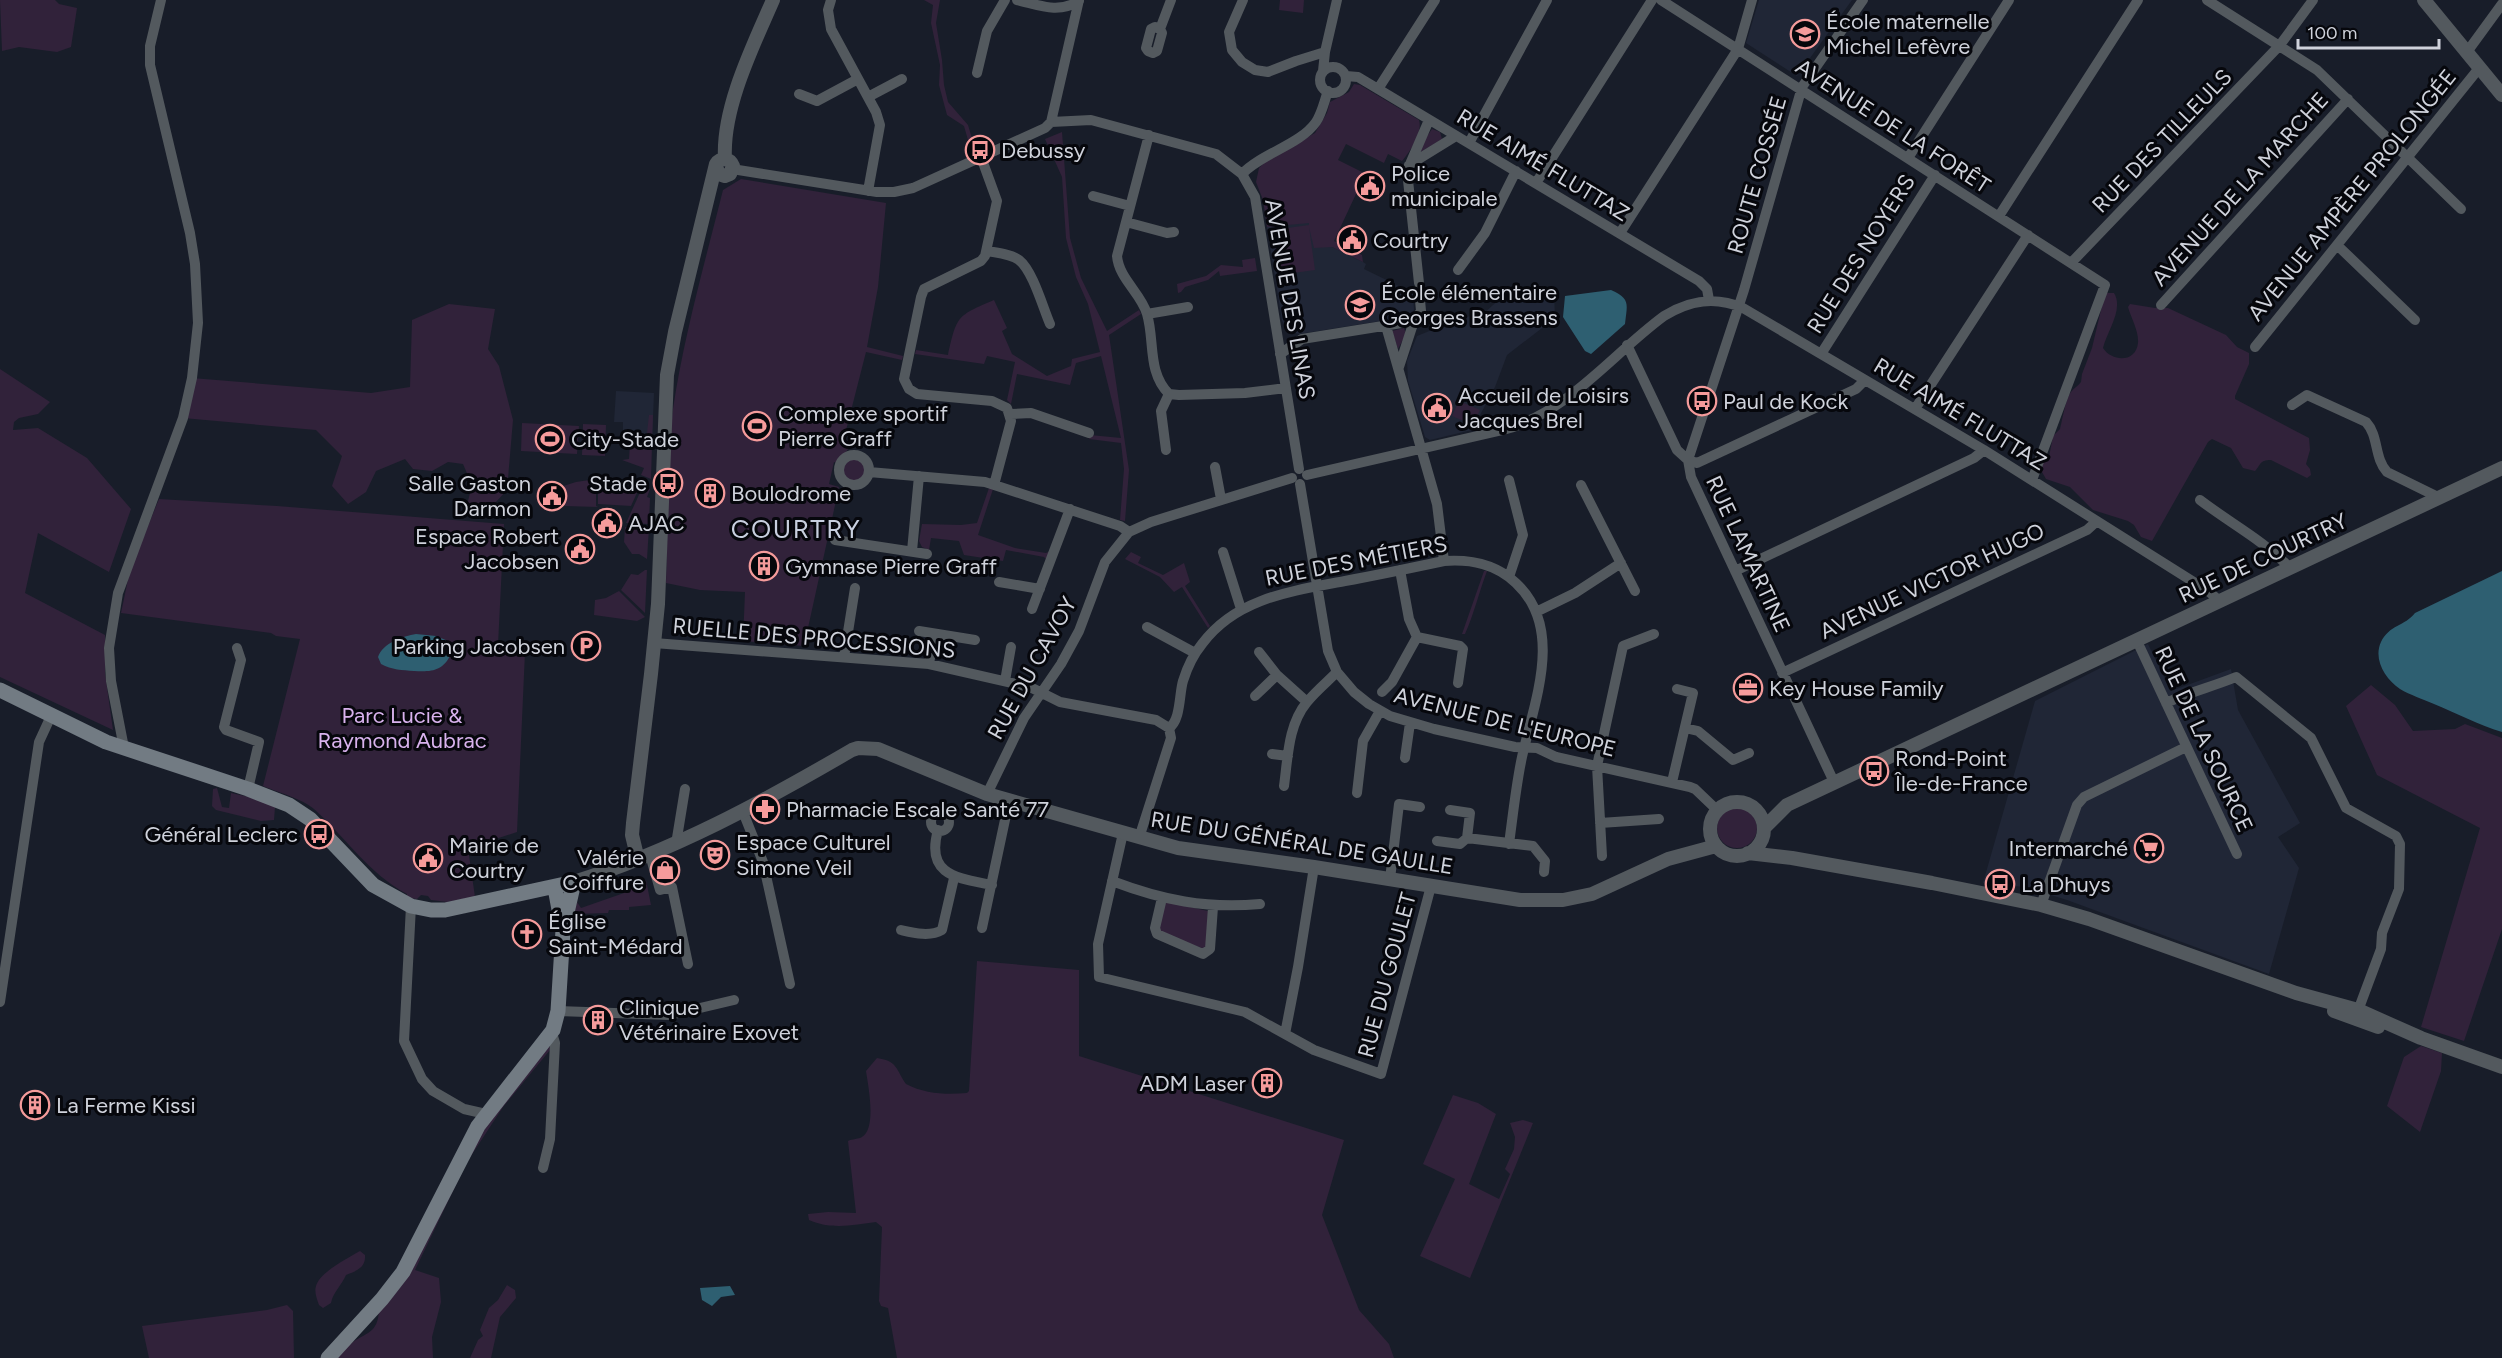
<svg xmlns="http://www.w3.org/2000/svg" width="2502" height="1358" viewBox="0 0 2502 1358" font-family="Figtree,sans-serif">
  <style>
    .built { fill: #202636 }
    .green { fill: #31223a }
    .water { fill: #2e5f71 }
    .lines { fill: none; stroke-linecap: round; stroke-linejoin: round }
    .minor { stroke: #53595e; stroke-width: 10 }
    .tertiary { stroke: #53595e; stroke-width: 14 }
    .secondary { stroke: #727b83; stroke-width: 15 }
    .labels { text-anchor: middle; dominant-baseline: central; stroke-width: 6; stroke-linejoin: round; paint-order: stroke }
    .poi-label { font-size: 22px; fill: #cfd2db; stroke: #06070c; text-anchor: start }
    .street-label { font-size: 22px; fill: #cfd2db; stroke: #06070c }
    .park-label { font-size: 22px; fill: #d8b2ed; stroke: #06070c }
    .quarter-label { font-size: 26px; letter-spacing: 1.5px; fill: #c8cfdf; stroke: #06070c }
  </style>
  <rect width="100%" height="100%" fill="#181d29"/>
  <path class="built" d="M1759,0H1852L1797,76L1746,43Z
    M1309,222L1332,247L1363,262L1366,264L1364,269L1413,293L1414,310L1410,315L1387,320L1299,334L1288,331L1282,321L1267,227Z
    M1554,290L1555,318L1507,355L1495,387L1472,430L1430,440L1425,437L1408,381L1407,361L1417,336L1464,317L1482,315L1503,296Z
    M616,391L654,393L652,442L623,441V422H614Z
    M2148,644L2171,691L2231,669L2238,710L2300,823L2278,837L2299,868L2269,974L2067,900L2025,887L1983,883L2035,701Z"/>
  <path class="green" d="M0,0H55L59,4L77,8L71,47L57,52L19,47L2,51Z
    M924,0H940L936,23L942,60L944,85L948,102L968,125L974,145L980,150L972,154L964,126L947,115L939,85L940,65L931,23L933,5Z
    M1280,0H1304L1303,13L1279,10Z
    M1354,84L1360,85L1419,120C1423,132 1410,152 1402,161L1388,154L1384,163L1346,144L1338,160L1382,182L1379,187L1363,179L1334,241L1362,255L1363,262L1332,247L1314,248L1309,227L1315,270L1279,275L1273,230L1309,225V223L1267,227L1263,200L1256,182L1259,168L1266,161L1315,133L1327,113L1330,102L1349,92Z
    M1432,129L1440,132L1442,139L1421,152L1419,148Z
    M1062,132L1070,238L1081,278L1107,331L1139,310L1141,314L1109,335L1129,470L1125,521L1120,520L1124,469L1121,443L1089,439L1090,435L1121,438L1101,356L1076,363L1070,385L1017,374L1011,404L1007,400L1015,362L987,356L984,364L915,354L916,350L948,355C957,315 957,316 994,300L1007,328L1002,331L1012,354L1047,376L1071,366L1072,359L1100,352L1088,304L1076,277L1066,238L1062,177L1045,139Z
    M741,179L886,203L878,287L867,347L903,356L902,360L866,352L842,446L849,448L837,463L834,462L829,484L839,487L804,646L743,641L745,592L700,590L666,583C668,526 665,466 673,409C684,335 705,262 723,190Z
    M1255,258L1257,271L1220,276L1219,271L1208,280L1185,287L1181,292L1178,293L1177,284L1206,276L1221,265L1243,267L1242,260Z
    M2105,293H2114C2124,309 2107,331 2103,348C2112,362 2136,363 2138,343C2139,331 2131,318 2128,307L2130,304L2155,308H2168L2226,335L2237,347L2249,353V364L2235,396V399L2309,438L2310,450L2306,464L2310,469L2311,475L2307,478L2271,460C2259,460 2261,465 2255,471L2243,468L2231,448L2212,439L2208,442L2152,541L2141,537L2134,525L2128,521L2093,510L2070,487L2046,479L2042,472V464L2049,457L2053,436L2060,429C2062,422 2066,397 2071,392C2074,388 2078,386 2081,382L2082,374L2092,348Z
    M449,304L495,309L488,349L499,366L513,420L507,490L485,514L465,513L472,485L463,464L448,462L432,471L413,469L405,459L376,471L366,492L348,504L332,486L342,456L316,430L183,418L192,378L371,393L410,387L412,320Z
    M1404,328L1406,334L1398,349L1392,331Z
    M0,369L50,402L38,414L19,418L14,422L13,430L38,428L87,458L131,509L109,572L38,533L25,593L105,635V673L113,730L0,677Z
    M1459,401L1480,410L1473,425L1452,416Z
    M649,415H653L652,442H646Z
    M522,423L579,426L577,454L521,451Z
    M583,424L606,425L605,456L582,455Z
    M630,444L652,445L651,479L641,475L644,468L622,460L629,459Z
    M843 470a11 11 0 1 1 22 0a11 11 0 1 1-22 0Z
    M596,479V506L598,507L565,506L564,503L567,502L560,487L576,482Z
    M598,480L617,482L634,489L637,484H641L631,506L598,504Z
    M643,486L650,489L647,497L650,498L649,524L626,523Z
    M989,488L993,489L978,535L1015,548L1046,553L1050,551L1047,560L1044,557L1006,550L1003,561L964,555L959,541L931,538L929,550L922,547L919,541L922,524L961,525L977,523Z
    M159,499L277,506L504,524L498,645L525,652L517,832L468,848L475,897L447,902L431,900L428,896L421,895L417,899L407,898V894C368,873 346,838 314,809C303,799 277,792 263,786L300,639L276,636L271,633L121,613L130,570Z
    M625,527L649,528L647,559L639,554H632L624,542Z
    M1131,552L1141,557L1138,563L1163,575L1184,563L1190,582L1185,586L1210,626L1208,628L1182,587L1174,592L1160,577L1125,559Z
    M645,570H647L645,613L621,590L631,574L638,575Z
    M1484,571H1487C1479,592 1474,614 1465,634H1462Z
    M619,591L645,617L637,621L594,615L595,600L606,598Z
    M2371,685L2395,705L2413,731L2455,729L2465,724L2502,738V929L2464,1041L2421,1027L2480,828L2377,775L2346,706Z
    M217,788L222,807L229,808L231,793L254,798L275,807L274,820L261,821L216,810L212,806L213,789Z
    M1717 828a20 20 0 1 1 40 0a20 20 0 1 1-40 0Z
    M646,880L651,905L629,907V910H609L608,913L574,914L577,902L581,908L624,893L622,887Z
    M1167,902L1208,911L1207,945L1204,949L1162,933L1159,927L1165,904Z
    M977,961L1079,970V1056L1344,1140L1322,1215L1359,1310L1389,1344L1394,1358H897L888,1308L881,1306L879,1301L882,1227L876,1222C854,1225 831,1230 809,1220L808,1214L828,1212L856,1213L848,1141C852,1139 859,1139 862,1137C877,1128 868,1085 866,1071L877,1058C898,1061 896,1070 906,1084C925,1094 947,1095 967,1093L969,1091Z
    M546,1046L550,1047V1050L503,1107L467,1162L415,1270L439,1278L441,1302L432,1337L433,1358H337C341,1354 345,1348 350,1344C366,1332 378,1334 379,1310L472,1144Z
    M2421,1046L2442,1053L2441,1071L2420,1132L2387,1106L2404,1057Z
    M1453,1095L1478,1103L1496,1114L1469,1184L1499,1199L1510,1174L1505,1169L1514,1149L1515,1137L1510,1123L1523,1120L1533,1123L1470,1278L1420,1256L1455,1179L1423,1164Z
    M360,1251L365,1255C366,1268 356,1271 346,1275C342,1285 333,1292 331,1303L323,1308L319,1305C317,1299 314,1292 316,1286C320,1272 348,1258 360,1251Z
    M507,1285L515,1290L516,1298L500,1317L491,1358H470L478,1340L483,1336L480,1330L489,1308L498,1300Z
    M287,1305L293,1311L294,1358H149L142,1326L267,1310Z"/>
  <path class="water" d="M1611,290C1631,299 1627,304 1625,324L1591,354L1585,351L1563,317L1565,296Z
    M2502,571V732C2479,725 2456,713 2434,704C2423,699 2410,695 2400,689C2385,679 2373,659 2381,642C2389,625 2405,626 2415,613Z
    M416,634L436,636L448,641L451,654C443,671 432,672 414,671C402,670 392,670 381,664L378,657C383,643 403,636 416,634Z
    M730,1286L735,1295L721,1297L712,1306L702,1300L700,1288Z"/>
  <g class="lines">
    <path class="minor" d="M831,0L828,10L831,29L876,112L880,125L868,191
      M1017,0C1039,5 1058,14 1079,1
      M1243,0L1229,32L1232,50L1242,62L1255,70L1268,72L1296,61L1325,52
      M1661,0L2105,285L2032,480
      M2207,0L2317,70L2461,209
      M1155,27L1160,29L1162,33L1157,51L1153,53L1148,51L1146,48L1151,29Z
      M1160,29L1171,0
      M2467,52L2502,4
      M1320 80a13 13 0 1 1 26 0a13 13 0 1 1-26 0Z
      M1323,71L1325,52L1337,0
      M977,73L987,31L1005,0
      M1346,76L1358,77L1699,281L1707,289L1709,300
      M1378,89L1435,0
      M799,94L817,101L858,79
      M868,97L902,79
      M1051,122L1079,0
      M1149,135L1117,256C1119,279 1141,293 1147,314C1155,341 1147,372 1169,394L1179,395L1245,393L1286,388
      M1469,143L1547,0
      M981,157L997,201L985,256L981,261L924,289L921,297L904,379L909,389L917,394L992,401L1007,408L1011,421L994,485
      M1908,158L2009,0
      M1409,165L1456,136
      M732,169L877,192H894L913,188L1045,128L1051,122L1091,120L1216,154L1242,174L1255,197L1299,469
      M1242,174C1262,153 1300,145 1316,122C1322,113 1324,102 1328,91
      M1536,183L1652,0
      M1093,196L1130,206
      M1999,216L2138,0
      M1126,222L1167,233L1174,232
      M1620,233L1738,49L1752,0
      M2337,245L2415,320
      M987,251C998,253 1011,254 1019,260C1033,271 1043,308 1050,324
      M2071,263L2280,45L2313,0
      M1458,270L1485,233L1516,171
      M1419,283L1407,171L1429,120
      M2161,305L2348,99
      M1147,314L1188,307
      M1386,326L1437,504L1444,561
      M1627,345L1677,450L1688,460L1697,463L1856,389L1865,380
      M2255,347L2480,67
      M1280,354L1302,339L1414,321L1421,311L1419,289
      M1821,354L1935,175
      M1399,367L1414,321
      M2292,405L2307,395L2366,422C2379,436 2374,458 2387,472L2440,498
      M1915,409L2028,235
      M1011,414L1031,413L1089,433
      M1166,450L1161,411L1169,394
      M839 470a15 15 0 1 1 30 0a15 15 0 1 1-30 0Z
      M1215,467L1221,499
      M869,472L985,482L1120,526L1129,532L1151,522L1292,478
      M1307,475L1503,430C1568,413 1611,355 1664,316C1690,300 1715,296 1743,308L1984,450L2208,591L2221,602
      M1509,480L1523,535L1509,577
      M1300,484L1328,651L1337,672L1354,692L1369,704L1390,716L1434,729L1515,747L1537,748L1556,757L1690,787L1695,789L1717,810
      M1581,485L1635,591
      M2200,500C2230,523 2263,540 2289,567
      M835,540L927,554
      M912,551L919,476
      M1223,552L1241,609
      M1400,570L1409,619L1417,637L1460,646L1463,649L1458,683
      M1735,571L1974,458L1984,450
      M999,582L1040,589
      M1032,609L1070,509
      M1536,612L1575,593L1621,563
      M1147,627L1195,653
      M919,631L975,640
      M2137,641L2237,854
      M654,643L929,664L1030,687L1060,702L1156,720L1169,728L1171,738L1139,838
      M237,648L241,660L224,727L226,730L259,742L248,789
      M1259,652L1277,675L1307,702
      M844,657L855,588
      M929,664L934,634
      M1782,673L2087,530L2097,521
      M1005,681L1011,647
      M1382,692L1392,682L1417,637
      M1255,696L1277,675
      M2166,703C2189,692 2212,687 2236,677L2311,738L2346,808L2396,836L2400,844L2399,889L2382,933L2381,949L2356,1016
      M1169,728C1181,720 1179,694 1183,681C1187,668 1193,655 1202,644C1236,598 1292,591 1345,581C1378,575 1411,568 1444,561C1472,559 1496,564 1516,583C1565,629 1534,702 1522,757C1516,785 1513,815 1509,844
      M1685,728L1698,731L1733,760L1749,753
      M124,748L111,681L109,648L118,593L183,418L192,378L198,323L195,264L190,233L150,65V46L161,0
      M1272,754L1288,756
      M1405,758L1410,723
      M1672,782L1693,693L1677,689
      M1834,782L1691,477L1688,460L1744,290L1802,87L1863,0
      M1284,786C1288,757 1288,725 1307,702C1316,691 1327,682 1337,672
      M1357,793L1363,741L1380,711
      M987,794L1024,718L1061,664L1079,631L1105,562L1129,532
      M1450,810L1470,813L1467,838
      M743,812L763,862L790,984
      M931 822a9 9 0 1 1 18 0a9 9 0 1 1-18 0Z
      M1600,823L1659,819
      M938,830C925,876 958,878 992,885
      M1123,833L1098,944L1099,977L1245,1012L1314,1050L1381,1074L1431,886
      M1437,841L1460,844L1467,838L1533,846L1545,861L1544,872
      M676,844L685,789
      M650,855L660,890L672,887L688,964
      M1602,856L1597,766L1623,646L1654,634
      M1390,879L1399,804L1420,807
      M1112,881C1162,900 1206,909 1260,904
      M1162,898L1155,928L1157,934L1203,954L1210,949L1213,907
      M2041,905L2077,805L2084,797L2186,747
      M411,906L404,1041L422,1079L433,1091L464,1109L486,1114
      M982,928L1009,801
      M901,930C914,933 930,937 942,930L954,878
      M0,1002L39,742L51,716
      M558,1011L670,1015L734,1000
      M1285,1034L1298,967L1314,867
      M543,1168L550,1139L555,1043L552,1033"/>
    <path class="tertiary" d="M2424,0L2502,95
      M725,159C722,108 753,46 773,0
      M1710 829a27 27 0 1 1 54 0a27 27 0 1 1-54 0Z
      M1764,828L1787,805L2502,468
      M1748,853L1792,858L1932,883L2041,905L2089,919L2296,993L2358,1010L2421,1038L2502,1067
      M638,860L632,835L633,823L651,674L658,604L667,375L675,332L716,164C721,157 730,158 733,166L730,174L725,176L719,174L716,167
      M574,882C673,851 763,802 852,750L858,748L878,749L987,794L1178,848L1314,867L1520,900H1563L1592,894L1668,859L1716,846
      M2334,1011L2378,1027"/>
    <path class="secondary" d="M0,690L106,742L248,789L289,805L310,819L373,885L411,906L431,910H445L574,882L563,930L558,1011L553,1030L478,1126L403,1272L382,1299L328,1358
      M555,888L562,926"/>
  </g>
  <defs>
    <g id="school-ring" transform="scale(1.5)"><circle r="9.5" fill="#06070c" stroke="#f59b9b" stroke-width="1.5"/><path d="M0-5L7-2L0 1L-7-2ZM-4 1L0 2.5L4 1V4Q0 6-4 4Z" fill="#f59b9b"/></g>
    <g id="bus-ring" transform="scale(1.5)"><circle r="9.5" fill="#06070c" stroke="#f59b9b" stroke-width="1.5"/><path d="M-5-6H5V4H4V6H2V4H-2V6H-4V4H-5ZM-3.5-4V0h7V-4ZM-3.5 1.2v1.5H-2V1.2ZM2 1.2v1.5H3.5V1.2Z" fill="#f59b9b"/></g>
    <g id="civic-ring" transform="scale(1.5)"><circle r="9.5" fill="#06070c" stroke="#f59b9b" stroke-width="1.5"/><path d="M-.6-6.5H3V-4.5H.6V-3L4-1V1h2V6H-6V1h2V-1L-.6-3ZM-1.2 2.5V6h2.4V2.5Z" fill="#f59b9b"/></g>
    <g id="stadium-ring" transform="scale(1.5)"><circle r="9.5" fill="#06070c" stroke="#f59b9b" stroke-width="1.5"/><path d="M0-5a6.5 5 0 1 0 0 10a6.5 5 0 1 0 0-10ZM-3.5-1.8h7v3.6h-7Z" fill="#f59b9b"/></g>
    <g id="building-ring" transform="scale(1.5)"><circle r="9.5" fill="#06070c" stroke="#f59b9b" stroke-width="1.5"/><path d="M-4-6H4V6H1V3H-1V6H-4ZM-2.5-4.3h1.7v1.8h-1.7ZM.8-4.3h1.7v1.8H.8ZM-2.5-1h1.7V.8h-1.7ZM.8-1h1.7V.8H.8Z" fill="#f59b9b"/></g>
    <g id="parking-ring" transform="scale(1.5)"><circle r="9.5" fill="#06070c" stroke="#f59b9b" stroke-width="1.5"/><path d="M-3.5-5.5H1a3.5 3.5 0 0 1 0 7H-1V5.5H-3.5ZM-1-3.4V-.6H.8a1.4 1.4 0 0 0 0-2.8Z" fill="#f59b9b"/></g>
    <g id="office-ring" transform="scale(1.5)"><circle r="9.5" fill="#06070c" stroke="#f59b9b" stroke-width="1.5"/><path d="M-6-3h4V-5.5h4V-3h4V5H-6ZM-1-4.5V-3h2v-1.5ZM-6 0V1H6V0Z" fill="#f59b9b"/></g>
    <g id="pharmacy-ring" transform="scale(1.5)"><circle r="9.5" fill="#06070c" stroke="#f59b9b" stroke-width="1.5"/><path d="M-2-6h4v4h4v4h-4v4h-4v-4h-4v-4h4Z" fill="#f59b9b"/></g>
    <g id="supermarket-ring" transform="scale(1.5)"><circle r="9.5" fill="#06070c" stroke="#f59b9b" stroke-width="1.5"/><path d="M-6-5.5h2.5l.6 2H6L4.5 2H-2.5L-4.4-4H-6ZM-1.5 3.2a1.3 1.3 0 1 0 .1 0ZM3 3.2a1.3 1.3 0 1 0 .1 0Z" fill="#f59b9b"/></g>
    <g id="theatre-ring" transform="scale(1.5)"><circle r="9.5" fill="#06070c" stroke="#f59b9b" stroke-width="1.5"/><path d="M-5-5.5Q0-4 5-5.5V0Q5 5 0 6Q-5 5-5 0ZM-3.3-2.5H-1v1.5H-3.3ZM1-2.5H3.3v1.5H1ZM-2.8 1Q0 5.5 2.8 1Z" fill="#f59b9b"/></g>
    <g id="shop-ring" transform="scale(1.5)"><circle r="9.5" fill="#06070c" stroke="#f59b9b" stroke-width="1.5"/><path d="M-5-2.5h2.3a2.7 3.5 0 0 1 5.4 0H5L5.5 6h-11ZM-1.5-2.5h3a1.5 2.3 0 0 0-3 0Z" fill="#f59b9b"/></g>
    <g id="church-ring" transform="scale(1.5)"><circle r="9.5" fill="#06070c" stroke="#f59b9b" stroke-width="1.5"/><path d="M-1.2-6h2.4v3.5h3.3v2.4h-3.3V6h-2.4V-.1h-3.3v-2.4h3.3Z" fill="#f59b9b"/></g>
  </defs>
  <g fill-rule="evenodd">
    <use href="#school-ring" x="1805" y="34"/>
    <use href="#bus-ring" x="980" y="150"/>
    <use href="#civic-ring" x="1370" y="186"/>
    <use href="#civic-ring" x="1352" y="240"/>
    <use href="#school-ring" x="1360" y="305"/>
    <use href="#bus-ring" x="1702" y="401"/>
    <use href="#civic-ring" x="1437" y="408"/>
    <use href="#stadium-ring" x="757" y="426"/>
    <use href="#stadium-ring" x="550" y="439"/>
    <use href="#bus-ring" x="668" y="483"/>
    <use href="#building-ring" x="710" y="493"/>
    <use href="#civic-ring" x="552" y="496"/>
    <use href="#civic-ring" x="607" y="523"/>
    <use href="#civic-ring" x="580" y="549"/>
    <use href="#building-ring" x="764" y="566"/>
    <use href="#parking-ring" x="586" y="646"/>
    <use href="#office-ring" x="1748" y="688"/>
    <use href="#bus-ring" x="1874" y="771"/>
    <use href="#pharmacy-ring" x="765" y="809"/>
    <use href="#bus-ring" x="319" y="834"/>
    <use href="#supermarket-ring" x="2149" y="848"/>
    <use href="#theatre-ring" x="715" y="855"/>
    <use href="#civic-ring" x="428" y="858"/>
    <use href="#shop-ring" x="665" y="870"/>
    <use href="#bus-ring" x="2000" y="884"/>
    <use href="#church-ring" x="527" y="934"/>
    <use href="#building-ring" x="598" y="1020"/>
    <use href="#building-ring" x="1267" y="1083"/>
    <use href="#building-ring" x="35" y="1105"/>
  </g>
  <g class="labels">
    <g class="poi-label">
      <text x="1826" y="21">École maternelle<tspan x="1826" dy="25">Michel Lefèvre</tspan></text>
      <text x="1001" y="150">Debussy</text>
      <text x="1391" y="173">Police<tspan x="1391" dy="25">municipale</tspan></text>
      <text x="1373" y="240">Courtry</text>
      <text x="1381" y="292">École élémentaire<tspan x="1381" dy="25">Georges Brassens</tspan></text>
      <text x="1458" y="395">Accueil de Loisirs<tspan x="1458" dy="25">Jacques Brel</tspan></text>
      <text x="1723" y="401">Paul de Kock</text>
      <text x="778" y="413">Complexe sportif<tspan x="778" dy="25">Pierre Graff</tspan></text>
      <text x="571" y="439">City-Stade</text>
      <text x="531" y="483" text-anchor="end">Salle Gaston<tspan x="531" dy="25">Darmon</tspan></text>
      <text x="647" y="483" text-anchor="end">Stade</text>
      <text x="731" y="493">Boulodrome</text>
      <text x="628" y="523">AJAC</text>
      <text x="559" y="536" text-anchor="end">Espace Robert<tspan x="559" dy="25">Jacobsen</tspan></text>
      <text x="785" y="566">Gymnase Pierre Graff</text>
      <text x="565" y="646" text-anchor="end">Parking Jacobsen</text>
      <text x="1769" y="688">Key House Family</text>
      <text x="1895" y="758">Rond-Point<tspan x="1895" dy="25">Île-de-France</tspan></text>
      <text x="786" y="809">Pharmacie Escale Santé 77</text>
      <text x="298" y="834" text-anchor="end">Général Leclerc</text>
      <text x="736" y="842">Espace Culturel<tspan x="736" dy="25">Simone Veil</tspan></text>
      <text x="449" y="845">Mairie de<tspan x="449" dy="25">Courtry</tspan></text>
      <text x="2128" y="848" text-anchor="end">Intermarché</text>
      <text x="644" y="857" text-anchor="end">Valérie<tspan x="644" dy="25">Coiffure</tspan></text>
      <text x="2021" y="884">La Dhuys</text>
      <text x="548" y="921">Église<tspan x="548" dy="25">Saint-Médard</tspan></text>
      <text x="619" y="1007">Clinique<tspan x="619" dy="25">Vétérinaire Exovet</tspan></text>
      <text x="1246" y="1083" text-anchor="end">ADM Laser</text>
      <text x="56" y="1105">La Ferme Kissi</text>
    </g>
    <g class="street-label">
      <text transform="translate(1893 126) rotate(33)">AVENUE DE LA FORÊT</text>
      <text transform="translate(2162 141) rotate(-46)">RUE DES TILLEULS</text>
      <text transform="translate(1543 165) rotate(31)">RUE AIMÉ FLUTTAZ</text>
      <text transform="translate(1757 175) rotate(-74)">ROUTE COSSÉE</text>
      <text transform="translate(2240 189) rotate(-48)">AVENUE DE LA MARCHE</text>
      <text transform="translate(2352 195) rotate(-51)">AVENUE AMPÈRE PROLONGÉE</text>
      <text transform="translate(1861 254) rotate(-58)">RUE DES NOYERS</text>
      <text transform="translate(1290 299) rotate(80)">AVENUE DES LINAS</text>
      <text transform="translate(1960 414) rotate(31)">RUE AIMÉ FLUTTAZ</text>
      <text transform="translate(1748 554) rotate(65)">RUE LAMARTINE</text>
      <text transform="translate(2263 558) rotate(-25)">RUE DE COURTRY</text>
      <text transform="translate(1356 561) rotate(-11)">RUE DES MÉTIERS</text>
      <text transform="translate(1932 581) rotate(-25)">AVENUE VICTOR HUGO</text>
      <text transform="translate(814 638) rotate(5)">RUELLE DES PROCESSIONS</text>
      <text transform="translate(1032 668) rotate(-61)">RUE DU CAVOY</text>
      <text transform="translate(1505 722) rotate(14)">AVENUE DE L'EUROPE</text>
      <text transform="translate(2204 739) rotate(65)">RUE DE LA SOURCE</text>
      <text transform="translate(1302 843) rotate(9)">RUE DU GÉNÉRAL DE GAULLE</text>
      <text transform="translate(1387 975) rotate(-75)">RUE DU GOULET</text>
    </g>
    <g class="park-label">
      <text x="402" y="715">Parc Lucie &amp;<tspan x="402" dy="25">Raymond Aubrac</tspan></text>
    </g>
    <g class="quarter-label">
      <text x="796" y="529">COURTRY</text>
    </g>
  </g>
  <path d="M2298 39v9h141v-9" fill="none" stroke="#cfd2db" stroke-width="3"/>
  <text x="2307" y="39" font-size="18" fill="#cfd2db" stroke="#06070c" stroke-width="4.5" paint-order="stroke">100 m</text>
</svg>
